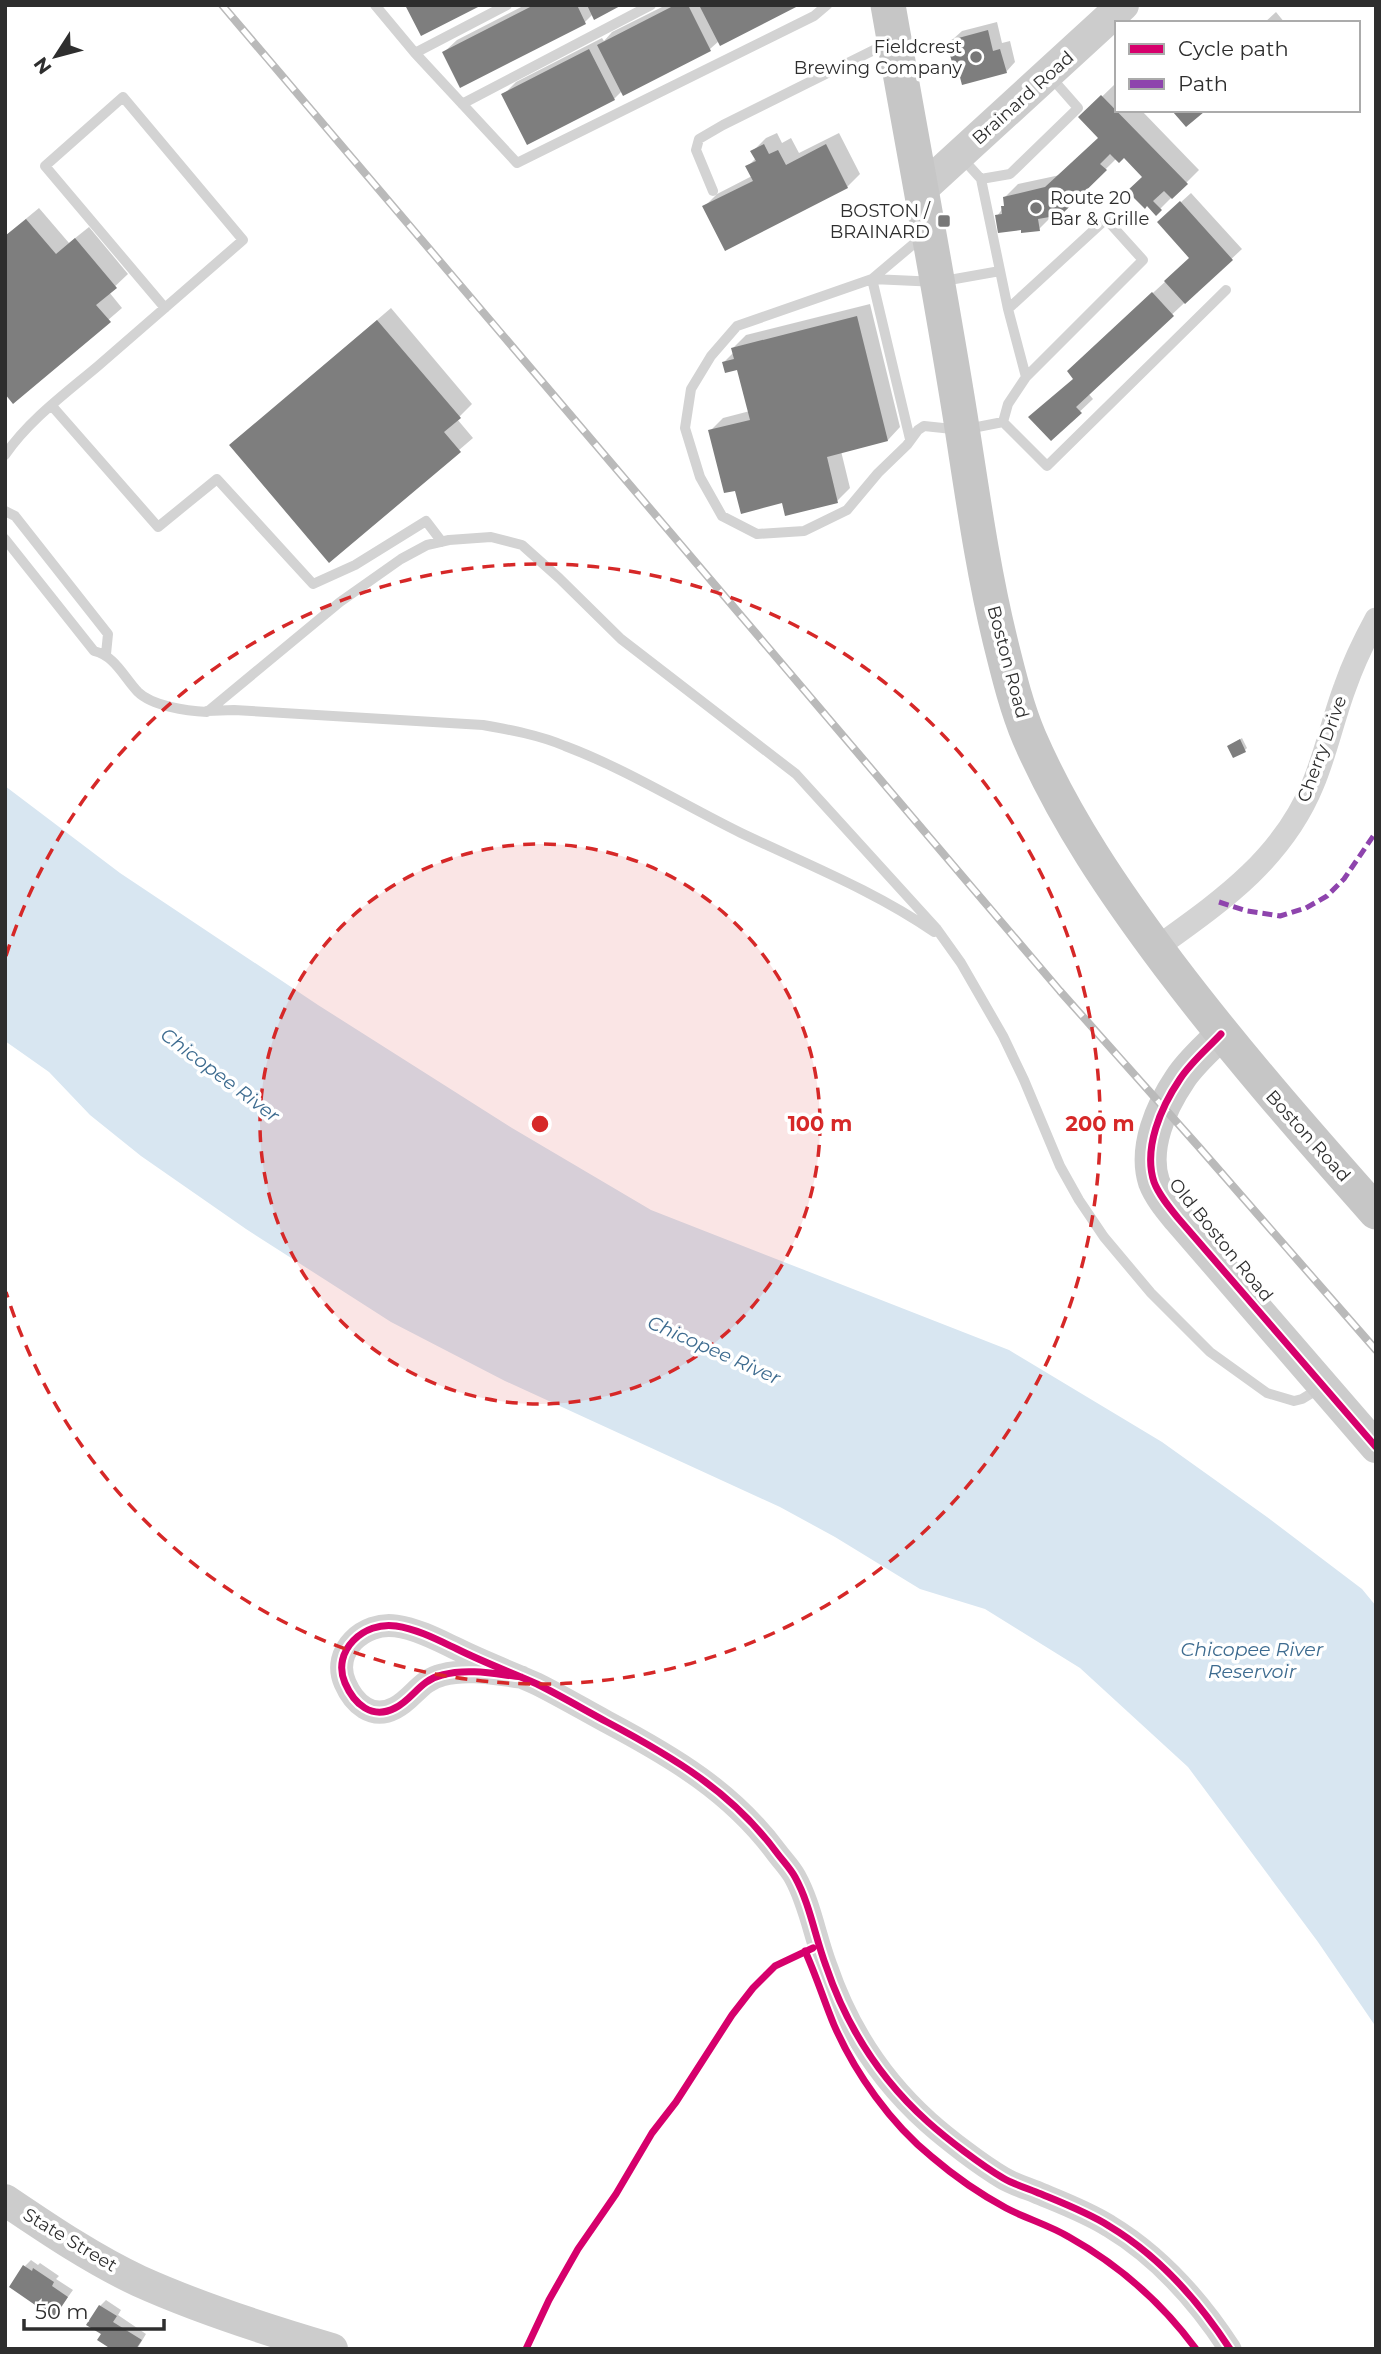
<svg xmlns="http://www.w3.org/2000/svg" width="1381" height="2354" viewBox="0 0 1381 2354" font-family="Montserrat,sans-serif">
  <style>
    .water { fill: #d8e6f1 }
    .shadow { fill: #0003 }
    .building { fill: #7e7e7e }
    .lines { fill: none; stroke-linecap: round; stroke-linejoin: round }
    .lane { stroke: #d3d3d3; stroke-width: 10 }
    .street { stroke: #d3d3d3; stroke-width: 23 }
    .secondary { stroke: #ccc; stroke-width: 32 }
    .primary { stroke: #c6c6c6; stroke-width: 35 }
    .rail-casing { stroke: #bababa; stroke-width: 8 }
    .rail { stroke: #fff; stroke-width: 5; stroke-dasharray: 16; stroke-linecap: butt }
    .quiet { stroke: #8e44ad; stroke-width: 5; stroke-dasharray: 10 5; stroke-linecap: butt }
    .cycleway-casing { stroke: #fff; stroke-width: 11 }
    .cycleway { stroke: #d6006c; stroke-width: 7 }
    .ring { fill: none; stroke: #d62828; stroke-width: 3.5; stroke-dasharray: 12 9 }
    .poi-dot { fill: #777; stroke: #fff; stroke-width: 2.5 }
    .labels { text-anchor: middle; dominant-baseline: central; stroke-width: 7; stroke-linejoin: round; paint-order: stroke }
    .poi-label { font-size: 18px; fill: #2e2e2e; stroke: #fff; text-anchor: end }
    .street-label { font-size: 18px; fill: #2e2e2e; stroke: #fff }
    .water-label { font-size: 19px; font-style: italic; fill: #3d6b8f; stroke: #fff }
    .centre { fill: #d62828; stroke: #fff; stroke-width: 3.5 }
    .ring-label { font-size: 21px; text-anchor: middle; font-weight: bold; fill: #d62828; stroke: #fff; stroke-width: 7; stroke-linejoin: round; paint-order: stroke }
  </style>
  <rect width="100%" height="100%" fill="#fff"/>
  <path class="water" d="M5,786L120,873L318,1005L512,1128L651,1210L1009,1350L1162,1442L1267,1517L1362,1589L1376,1606V2027L1318,1942L1188,1767L1080,1668L985,1609L920,1589L835,1537L780,1507L505,1381L391,1322L246,1229L141,1156L90,1115L49,1072L5,1041Z"/>
  <path class="shadow" d="M525,5H618L593,14L585,22L461,85L444,52L457,40Z
    M666,5H796L719,41L710,49L622,91L614,99L503,95L516,82L602,38L604,41L612,32Z
    M1276,12L1285,23H1264Z
    M997,22L1002,43L1010,41L1015,62L1006,72L957,59L951,52L955,48L952,40L962,31Z
    M1115,84L1117,110H1141L1199,170L1156,213L1144,177L1124,156L1117,158L1060,214L1052,216L1039,229L1022,228L997,216L1006,204L1005,197L1018,184L1060,175L1100,138L1081,117Z
    M777,133L782,143L791,138L799,153L839,133L860,174L847,187L704,207L717,194L752,176L747,167L756,158L753,151L766,138Z
    M1191,193L1242,249L1088,393L1093,399L1051,439L1082,358L1191,258L1169,213Z
    M39,208L69,243L89,227L128,274L109,292L122,308L14,401L5,236Z
    M870,304L900,427L888,440L841,451L850,488L837,501H783L736,488L710,431L723,418L750,411L738,368L724,362L734,352L733,348L746,335Z
    M391,308L472,404L457,419L473,438L330,561L245,433Z
    M1242,738L1247,748L1245,750L1229,746Z
    M31,2260L38,2265L40,2263L59,2276L56,2279L73,2290L54,2316L25,2266Z
    M106,2300L121,2310L118,2315L146,2334L137,2349H114L103,2333L100,2306Z"/>
  <path class="building" d="M405,5H482L421,36Z
    M534,5H577L586,24L460,88L442,52Z
    M587,5H622L594,20Z
    M675,5H688L711,51L623,96L597,45Z
    M699,5H800L720,46Z
    M988,30L993,51L1000,49L1007,73L962,85L956,62H952L949,52L953,50L951,40Z
    M589,49L615,100L527,145L501,94Z
    M1101,95L1188,184L1172,199L1164,191L1153,201L1162,210L1156,216L1147,206L1145,209L1127,191L1142,177L1124,158L1119,163L1110,154L1100,164L1107,170L1061,215L1038,219L1040,231L1021,233V230L998,233L995,215L1002,214L1001,206H1004L1003,197L1045,187L1098,138L1078,117Z
    M1175,110H1203L1204,112L1186,127L1173,112Z
    M764,144L769,154L778,150L786,165L826,144L848,188L725,251L702,206L753,181L745,166L756,161L750,151Z
    M1180,201L1233,260L1185,304L1164,281L1189,258L1157,222Z
    M26,219L56,254L75,238L117,288L96,305L111,322L13,404L5,394V236Z
    M1152,292L1174,316L1076,407L1082,413L1051,441L1028,417L1073,379L1067,371Z
    M857,316L888,441L827,457L838,503L785,516L782,503L741,514L735,491L724,493L708,430L750,420L737,370L725,373L722,362L734,359L731,348Z
    M377,320L461,418L444,432L461,452L329,563L229,445Z
    M1240,739L1246,752L1233,758L1227,746Z
    M23,2265L32,2271L33,2268L54,2282L52,2286L68,2297L54,2318L9,2287Z
    M99,2305L117,2316L113,2322L142,2340L136,2349H111L97,2340L101,2334L86,2325Z"/>
  <g class="lines">
    <path class="lane" d="M375,5L415,53L517,163L814,16L827,5
      M415,53L507,5
      M462,104L651,5
      M962,158L981,179L1008,309
      M981,179L1010,174L1078,108L1049,75
      M713,191L696,150L699,139L723,125L888,43
      M872,279L938,282L1000,271
      M872,279L923,236
      M52,406L158,527L217,479L313,584L355,565L426,521L442,542
      M1003,422L1047,466L1226,290
      M910,439L872,279L737,326L711,356L691,389L685,428L700,477L722,516L757,534L804,531L847,510L878,473L907,445L918,430L924,426L962,430L1003,422L1008,404L1026,377L1143,260L1106,219L1008,309L1026,377
      M5,455C29,420 66,393 98,366C146,324 195,282 243,240L123,97L45,166L165,308
      M5,511L15,516L108,634L106,654
      M5,539L94,651C115,656 123,676 138,692C152,706 187,711 207,712L340,602L401,559L427,545L449,540L491,537L522,545L559,578L621,639L796,774L936,928L961,963L1003,1036L1024,1080L1060,1166L1079,1200L1104,1237L1151,1293L1210,1352L1267,1393L1294,1401L1302,1399L1320,1388
      M207,711L234,710L483,725C511,730 539,735 565,746C626,769 682,804 741,833C806,864 875,891 934,932"/>
    <path class="street" d="M1156,948C1220,902 1282,860 1313,784C1326,753 1333,719 1345,687C1353,664 1364,641 1376,619
      M521,1677C495,1674 468,1668 442,1675C420,1680 413,1699 395,1708C372,1720 354,1704 345,1683C331,1651 364,1621 396,1626C417,1629 438,1640 457,1649C483,1662 510,1672 537,1684C561,1696 583,1709 607,1722C673,1757 732,1792 777,1853C783,1861 790,1868 795,1877C810,1904 815,1937 826,1966C846,2025 880,2079 928,2122C947,2139 981,2165 1003,2178C1013,2184 1026,2188 1036,2192C1060,2202 1087,2212 1109,2226C1159,2256 1198,2300 1230,2349"/>
    <path class="secondary" d="M922,189L1123,5
      M1221,1034C1207,1049 1191,1062 1180,1079C1161,1107 1143,1148 1154,1182C1159,1195 1169,1207 1178,1218L1376,1447
      M5,2200C48,2229 92,2259 139,2281C201,2309 267,2330 332,2349"/>
    <path class="primary" d="M888,5C912,142 938,278 960,415C972,491 982,566 1000,640C1008,672 1016,706 1029,737C1065,820 1115,893 1169,965C1234,1051 1304,1131 1376,1212"/>
    <g class="rail-casing">
      <path id="rail" d="M222,5L1060,991L1198,1146L1376,1350"/>
    </g>
    <use href="#rail" class="rail"/>
    <path class="quiet" d="M1219,902L1247,911L1280,916L1306,908L1327,896L1344,879L1376,832"/>
    <g class="cycleway-casing">
      <path id="cycleway" d="M1221,1034C1207,1049 1191,1062 1180,1079C1161,1107 1143,1148 1154,1182C1159,1195 1169,1207 1178,1218L1376,1447
        M521,1677C495,1674 468,1668 442,1675C420,1680 413,1699 395,1708C372,1720 354,1704 345,1683C331,1651 364,1621 396,1626C417,1629 438,1640 457,1649C483,1662 510,1672 537,1684C561,1696 583,1709 607,1722C673,1757 732,1792 777,1853C783,1861 790,1868 795,1877C810,1904 815,1937 826,1966C846,2025 880,2079 928,2122C947,2139 981,2165 1003,2178C1013,2184 1026,2188 1036,2192C1060,2202 1087,2212 1109,2226C1159,2256 1198,2300 1230,2349
        M805,1951C816,1975 824,2001 834,2025C855,2073 891,2124 932,2157C953,2175 982,2195 1006,2208C1027,2219 1049,2225 1069,2237C1119,2265 1162,2303 1196,2349
        M526,2349L549,2300L578,2249L616,2194L652,2133L676,2102L732,2015L753,1988L775,1966L813,1948"/>
    </g>
    <use href="#cycleway" class="cycleway"/>
  </g>
  <circle cx="540" cy="1124" r="280" fill="#d62828" fill-opacity=".12"/>
  <g class="ring">
    <circle cx="540" cy="1124" r="280"/>
    <path d="M6 956A560 560 0 1 1 6 1292"/>
  </g>
  <g class="poi-dot">
    <circle cx="976" cy="57" r="7"/>
    <circle cx="1036" cy="208" r="7"/>
    <rect x="937" y="214" width="14" height="14" rx="3.5"/>
  </g>
  <g class="labels">
    <g class="poi-label">
      <text x="962" y="47">Fieldcrest<tspan x="962" dy="21">Brewing Company</tspan></text>
      <text x="1050" y="198" text-anchor="start">Route 20<tspan x="1050" dy="21">Bar &amp; Grille</tspan></text>
      <text x="930" y="211">BOSTON /<tspan x="930" dy="21">BRAINARD</tspan></text>
    </g>
    <g class="street-label">
      <text transform="translate(1023 98) rotate(-42)">Brainard Road</text>
      <text transform="translate(1008 662) rotate(75)">Boston Road</text>
      <text transform="translate(1322 749) rotate(-70)">Cherry Drive</text>
      <text transform="translate(1308 1136) rotate(48)">Boston Road</text>
      <text transform="translate(1221 1240) rotate(51)">Old Boston Road</text>
      <text transform="translate(70 2240) rotate(31)">State Street</text>
    </g>
    <g class="water-label">
      <text transform="translate(220 1075) rotate(37)">Chicopee River</text>
      <text transform="translate(714 1350) rotate(24)">Chicopee River</text>
      <text x="1252" y="1649">Chicopee River<tspan x="1252" dy="22">Reservoir</tspan></text>
    </g>
  </g>
  <circle cx="540" cy="1124" r="10" class="centre"/>
  <g class="ring-label">
    <text x="820" y="1131">100 m</text>
    <text x="1100" y="1131">200 m</text>
  </g>
  <rect width="1381" height="2354" fill="none" stroke="#2e2e2e" stroke-width="14"/>
  <rect x="1115" y="21" width="245" height="91" fill="#ffffff" stroke="#ababab" stroke-width="2"/>
  <rect x="1129" y="44" width="35" height="10" fill="#d6006c" stroke="#ababab" stroke-width="2"/>
  <text x="1178" y="56" font-size="21" fill="#2e2e2e">Cycle path</text>
  <rect x="1129" y="79" width="35" height="10" fill="#8e44ad" stroke="#ababab" stroke-width="2"/>
  <text x="1178" y="91" font-size="21" fill="#2e2e2e">Path</text>
  <g transform="translate(56 56) rotate(234)" stroke="#ffffff" stroke-width="5" paint-order="stroke">
  <path d="M0-5L12 26L0 18L-12 26Z" fill="#2e2e2e"/>
  <text y="-10" font-size="19" font-weight="bold" text-anchor="middle" fill="#2e2e2e">N</text>
  </g>
  <path d="M24 2319v10h140v-10" fill="none" stroke="#2e2e2e" stroke-width="3.5"/>
  <text x="35" y="2319" font-size="21" fill="#2e2e2e" stroke="#ffffff" stroke-width="5" paint-order="stroke">50 m</text>
</svg>
